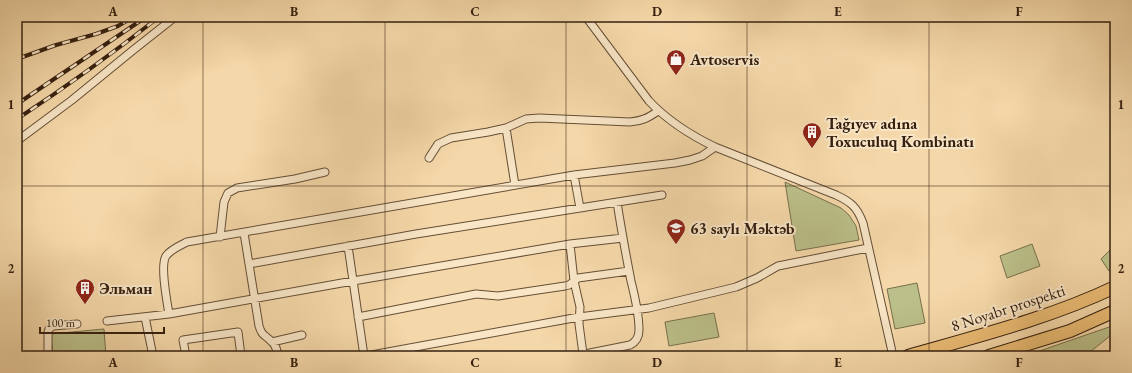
<svg xmlns="http://www.w3.org/2000/svg" width="1132" height="373" viewBox="0 0 1132 373" font-family="'EB Garamond',serif">
  <style>
    .green { fill: #bbbf89; stroke: #78704c }
    .lines { fill: none; stroke-linecap: round; stroke-linejoin: round }
    .street-tunnel { stroke: #cfb38a; stroke-width: 7; stroke-dasharray: 7 3.5; stroke-linecap: butt }
    .street-casing { stroke: #654e36; stroke-width: 9 }
    .highway-casing { stroke: #352010; stroke-width: 14 }
    .street { stroke: #f8e6c7; stroke-width: 7 }
    .highway { stroke: #eabc74; stroke-width: 12 }
    .rail-casing { stroke: #352010; stroke-width: 4 }
    .rail { stroke: #f8e6c7; stroke-width: 2.5; stroke-dasharray: 8; stroke-linecap: butt }
    .grid { fill: none; stroke: #352010; stroke-width: 1; stroke-opacity: 0.55 }
    .labels { text-anchor: middle; dominant-baseline: central; stroke-width: 4; stroke-linejoin: round; paint-order: stroke }
    .poi-label { font-size: 16px; font-weight: bold; fill: #352010; stroke: #f8e6c7; text-anchor: start }
    .street-label { font-size: 16px; fill: #352010; stroke: #f8e6c7 }
    .neatline { fill: none; stroke: #352010; stroke-width: 1.5 }
    .grid-label { font-size: 13px; text-anchor: middle; font-weight: bold; fill: #352010 }
  </style>
  <rect width="100%" height="100%" fill="#f5d8a9"/>
  <filter id="stains"><feTurbulence type="fractalNoise" baseFrequency=".005" numOctaves="4"/><feColorMatrix values="0 0 0 0 .2 0 0 0 0 .09 0 0 0 0 .02 0 0 0 .5 -.17"/></filter>
  <radialGradient id="worn" r=".72"><stop offset=".6" stop-color="#630" stop-opacity="0"/><stop offset="1" stop-color="#630" stop-opacity=".3"/></radialGradient>
  <path class="green" d="M785,182L841,208L849,215L856,226L859,240L796,251Z
    M1032,244L1040,266L1007,278L1000,256Z
    M1115,245V267L1109,271L1101,259Z
    M917,283L925,323L895,329L887,289Z
    M714,313L719,337L669,346L665,322Z
    M1115,325V332L1085,356H1025Z
    M104,329L106,356H53L51,334Z"/>
  <g class="lines">
    <path class="street-tunnel" d="M169,356L185,354"/>
    <g class="street-casing">
      <path id="street" d="M586,17L649,101C668,121 690,135 715,147L836,195C851,202 857,207 863,223L893,356
        M506,128L515,185
        M17,141L72,100L132,51L175,17
        M429,158L438,144L451,138L488,132L506,128L526,119L539,118L630,122C642,121 648,118 658,111
        M574,175L580,208
        M244,233L259,326C262,336 265,335 271,341C276,345 277,350 278,356
        M220,237L224,202L228,193L237,188L295,179L325,172
        M570,244L574,281L580,307L579,324L583,354
        M348,246L364,356
        M249,264L416,234L662,195
        M169,314C167,302 160,265 166,256C170,250 181,245 187,242L574,175L675,163L690,160L702,156L715,147
        M145,317L153,356
        M358,317L476,294L498,296L565,286L569,285L578,278L629,271
        M107,321L169,314L353,281L570,244L623,238
        M272,342L302,335
        M48,356V332L49,329L53,326L77,324
        M186,356L183,340L238,332L241,356
        M366,356L579,317L649,308L736,287L757,278L778,266L868,248
        M575,356L630,345C636,342 639,337 639,330C639,314 635,297 631,281C626,255 621,228 617,202"/>
    </g>
    <g class="highway-casing">
      <path id="highway" d="M908,356C978,336 1050,318 1115,287
        M989,356L1070,331L1115,311"/>
    </g>
    <use href="#street" class="street"/>
    <use href="#highway" class="highway"/>
    <g class="rail-casing">
      <path id="rail" d="M17,59L56,45L96,34L118,26L133,17
        M17,104L146,17
        M17,119C66,87 113,53 159,17"/>
    </g>
    <use href="#rail" class="rail"/>
  </g>
  <path class="grid" d="M203,17V356M385,17V356M566,17V356M747,17V356M929,17V356M17,186H1115"/>
  <defs>
    <g id="shop-pin" transform="scale(1)"><path d="M0 17L-7.5 6A9.5 9.5 0 1 1 7.5 6Z" fill="#8f2418" stroke="#f8e6c7"/><path d="M-5-2.5h2.3a2.7 3.5 0 0 1 5.4 0H5L5.5 6h-11ZM-1.5-2.5h3a1.5 2.3 0 0 0-3 0Z" fill="#fff"/></g>
    <g id="building-pin" transform="scale(1)"><path d="M0 17L-7.5 6A9.5 9.5 0 1 1 7.5 6Z" fill="#8f2418" stroke="#f8e6c7"/><path d="M-4-6H4V6H1V3H-1V6H-4ZM-2.5-4.3h1.7v1.8h-1.7ZM.8-4.3h1.7v1.8H.8ZM-2.5-1h1.7V.8h-1.7ZM.8-1h1.7V.8H.8Z" fill="#fff"/></g>
    <g id="school-pin" transform="scale(1)"><path d="M0 17L-7.5 6A9.5 9.5 0 1 1 7.5 6Z" fill="#8f2418" stroke="#f8e6c7"/><path d="M0-5L7-2L0 1L-7-2ZM-4 1L0 2.5L4 1V4Q0 6-4 4Z" fill="#fff"/></g>
  </defs>
  <g fill-rule="evenodd">
    <use href="#shop-pin" x="676" y="59"/>
    <use href="#building-pin" x="812" y="132"/>
    <use href="#school-pin" x="676" y="228"/>
    <use href="#building-pin" x="85" y="288"/>
  </g>
  <g class="labels">
    <g class="poi-label">
      <text x="690" y="59">Avtoservis</text>
      <text x="826" y="123">Tağıyev adına<tspan x="826" dy="18">Toxuculuq Kombinatı</tspan></text>
      <text x="690" y="228">63 saylı Məktəb</text>
      <text x="99" y="288">Эльман</text>
    </g>
    <g class="street-label">
      <text transform="translate(1008 308) rotate(-18)">8 Noyabr prospekti</text>
    </g>
  </g>
  <rect width="1132" height="373" fill="none" stroke="#f5d8a9" stroke-width="44"/>
  <path d="M40 327v6h124v-6" fill="none" stroke="#352010" stroke-width="2"/>
  <text x="46" y="327" font-size="12" fill="#352010" stroke="#f8e6c7" stroke-width="3" paint-order="stroke">100 m</text>
  <rect x="22" y="22" width="1088" height="329" class="neatline"/>
  <g class="grid-label">
    <text x="113" y="16">A</text>
    <text x="294" y="16">B</text>
    <text x="475" y="16">C</text>
    <text x="657" y="16">D</text>
    <text x="838" y="16">E</text>
    <text x="1019" y="16">F</text>
    <text x="11" y="109">1</text>
    <text x="1121" y="109">1</text>
    <text x="11" y="273">2</text>
    <text x="1121" y="273">2</text>
    <text x="113" y="367">A</text>
    <text x="294" y="367">B</text>
    <text x="475" y="367">C</text>
    <text x="657" y="367">D</text>
    <text x="838" y="367">E</text>
    <text x="1019" y="367">F</text>
  </g>
  <rect width="100%" height="100%" filter="url(#stains)"/>
  <rect width="100%" height="100%" fill="url(#worn)"/>
</svg>
